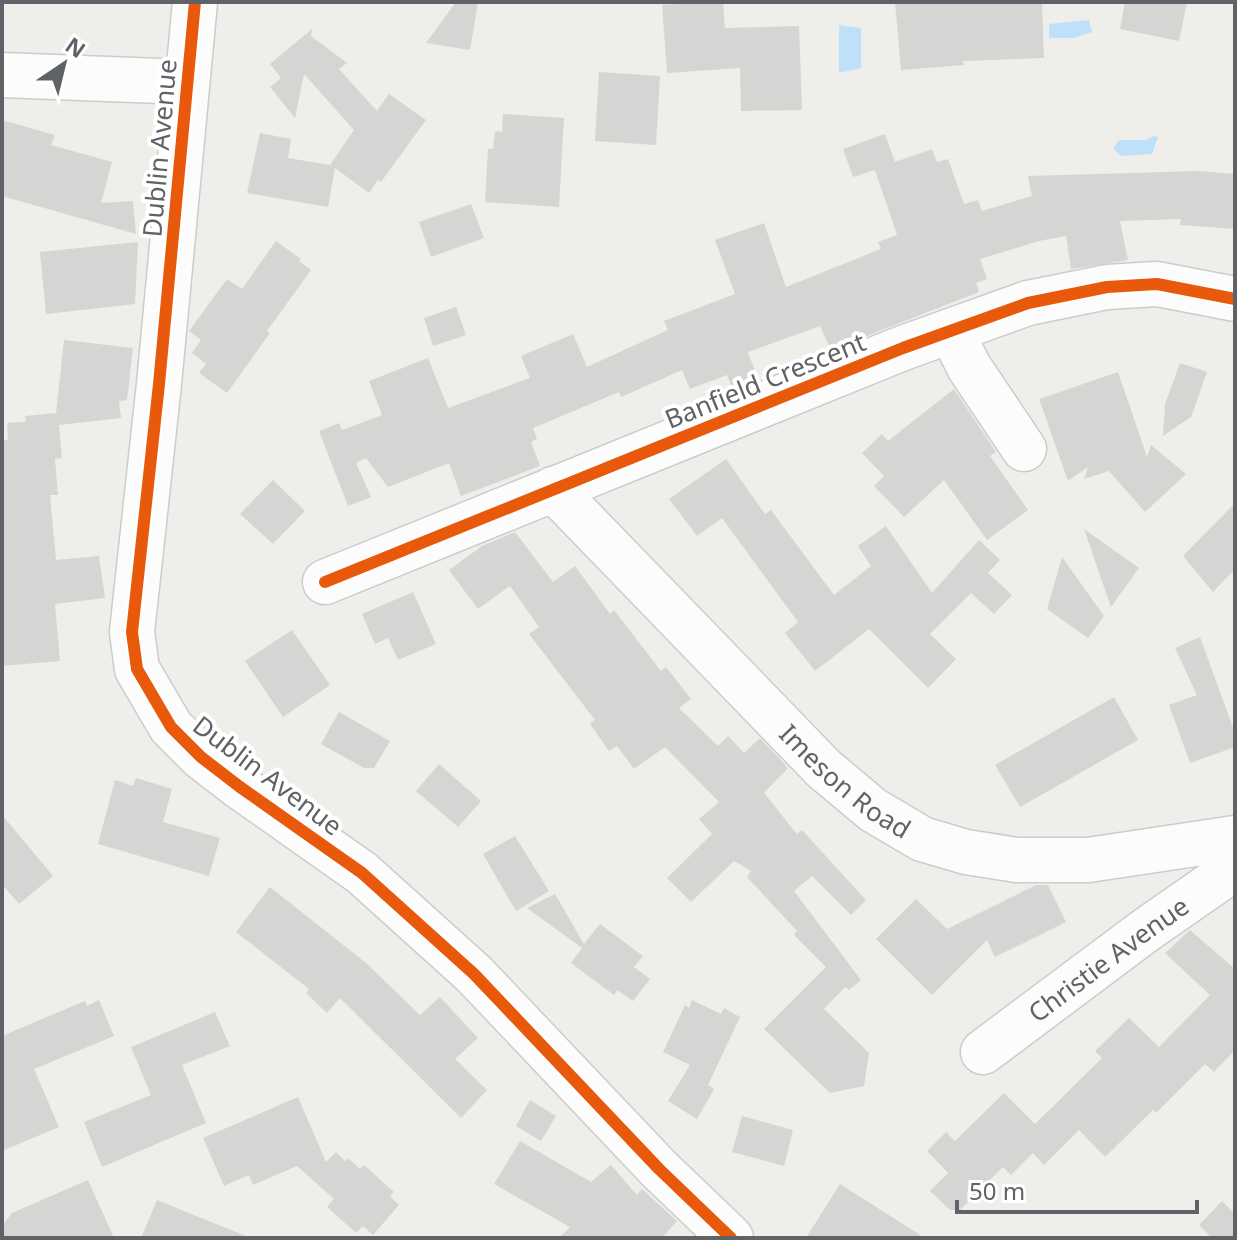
<svg xmlns="http://www.w3.org/2000/svg" width="1237" height="1240" viewBox="0 0 1237 1240" font-family="'Noto Sans',sans-serif">
  <style>
    .water { fill: #bfe0f9 }
    .building { fill: #d6d5d3 }
    .lines { fill: none; stroke-linecap: round; stroke-linejoin: round }
    .minor-casing { stroke: #cbcccc; stroke-width: 47 }
    .minor { stroke: #fdfcfc; stroke-width: 44 }
    .cycleway-casing { stroke: #fff; stroke-width: 17 }
    .cycleway { stroke: #e8590c; stroke-width: 12 }
    .labels { text-anchor: middle; dominant-baseline: central; stroke-width: 8; stroke-linejoin: round; paint-order: stroke }
    .street-label { font-size: 26px; fill: #5f6368; stroke: #fff }
  </style>
  <rect width="100%" height="100%" fill="#efeeea"/>
  <path class="water" d="M1089,20L1092,32L1073,38H1049V24Z
    M839,25L861,28V68L839,73Z
    M1153,136L1158,137L1152,154L1121,156L1113,148L1119,140H1146Z"/>
  <path class="building" d="M456,2H478L470,50L426,43Z
    M699,2H723L725,28L799,26L802,110L741,111L740,68L667,73L662,5Z
    M895,2H1042L1044,58L963,61L964,65L901,70Z
    M1125,2H1187L1179,41L1120,29Z
    M312,29L311,36L347,63L339,69L377,111L389,94L426,120L381,182L378,180L369,193L335,168L328,207L247,193L260,133L291,139L288,158L330,165L354,130L304,74L295,118L270,87L281,78L270,64Z
    M599,72L660,76L656,145L595,141Z
    M503,114L564,118L559,207L485,202L488,149H493L495,131L502,132Z
    M2,120L55,135L51,145L112,162L101,203L133,201L136,234L2,196Z
    M885,134L895,162L932,149L937,162L948,159L964,204L978,200L982,211L1032,196L1028,176L1199,171L1235,174V229L1180,225L1181,219L1120,221L1128,260L1071,269L1066,236L1039,241L980,259L987,279L976,283L979,292L831,350L820,326L748,352L758,380L733,390L727,375L690,389L682,370L621,397L619,392L533,428L537,439L531,442L540,466L461,496L449,463L388,487L366,458L356,463L371,497L348,506L319,431L339,423L342,430L382,415L369,381L428,358L448,408L530,378L521,356L573,334L587,367L668,330L664,321L735,294L715,240L764,223L786,287L881,249L878,242L897,235L875,170L853,177L843,149Z
    M471,204L484,238L431,257L419,222Z
    M276,241L301,259L299,261L311,270L267,331L270,333L227,393L199,373L206,364L192,353L201,340L189,331L227,279L242,289Z
    M138,242L135,304L46,314L40,252Z
    M456,307L466,335L433,346L424,318Z
    M64,340L133,348L127,400L119,401L121,418L59,425L62,458L55,459L58,495H50L56,560L99,556L105,598L55,604L60,661L2,666V440H8L7,423L26,422L25,416L56,413Z
    M1180,363L1207,372L1191,417L1163,436L1165,404Z
    M1118,372L1147,457L1151,445L1186,474L1145,512L1109,471L1084,479L1088,467L1068,481L1039,399Z
    M954,389L996,452L990,456L1028,510L987,540L944,480L904,517L874,486L884,476L862,453L882,434L888,441Z
    M726,459L765,514L771,510L834,595L871,566L858,546L886,526L932,593L979,540L1000,560L988,573L1012,595L994,614L971,593L930,634L956,659L928,688L869,629L815,671L785,633L798,622L722,518L697,536L669,499Z
    M273,480L305,511L273,544L240,514Z
    M1235,503V569L1213,592L1183,556Z
    M1084,529L1139,568L1111,607Z
    M515,532L553,582L575,566L610,614L614,610L661,671L666,667L691,699L679,708L718,746L728,736L744,753L760,738L788,768L764,793L797,834L802,830L866,900L851,915L812,876L794,891L861,980L849,990L845,987L824,1009L869,1053L864,1086L830,1093L764,1029L826,967L794,935L797,931L747,877L751,871L734,861L691,902L667,878L712,834L699,819L719,802L665,747L634,769L617,746L609,751L590,724L595,720L529,634L539,627L510,586L478,609L449,570L482,546Z
    M1062,557L1104,616L1088,638L1047,609Z
    M413,592L436,644L398,660L388,638L375,644L362,614Z
    M292,630L330,685L283,717L245,661Z
    M1200,637L1235,733V747L1190,763L1169,705L1197,695L1175,648Z
    M1114,697L1138,740L1020,807L995,765Z
    M339,712L390,741L374,768H364L321,744Z
    M439,764L481,801L458,827L416,791Z
    M136,778L172,789L163,822L220,838L209,876L98,844L115,780L133,786Z
    M2,815L53,876L19,904L2,884Z
    M515,836L549,891L516,911L483,854Z
    M1036,885H1048L1066,922L995,957L987,940L932,995L876,939L916,899L947,929Z
    M270,887L366,963L420,1015L440,997L478,1038L455,1059L487,1090L461,1118L340,998L327,1013L306,993L309,989L236,932Z
    M555,894L584,944L600,924L643,956L634,967L650,979L633,1001L617,990L614,995L571,963L582,948L527,908Z
    M1190,930L1235,969V1050L1214,1072L1205,1064L1156,1113L1153,1110L1105,1157L1079,1130L1044,1165L1033,1153L1011,1175L1003,1167L960,1210H950L930,1191L948,1173L927,1151L946,1132L955,1141L1004,1093L1035,1124L1102,1058L1095,1051L1129,1018L1159,1047L1210,995L1165,953Z
    M99,1000L114,1036L34,1069L59,1127L2,1151V1036L85,1001L87,1006Z
    M692,1000L721,1014L724,1008L740,1017L708,1085L714,1089L697,1119L668,1101L690,1065L663,1052L685,1005L689,1008Z
    M215,1012L230,1046L182,1065L206,1123L102,1167L84,1122L151,1095L131,1047Z
    M298,1097L326,1162L336,1152L345,1161L348,1158L360,1169L364,1165L394,1192L390,1196L399,1205L373,1235L363,1226L356,1233L327,1207L334,1199L297,1166L253,1185L249,1175L224,1186L203,1138Z
    M530,1100L556,1116L541,1141L516,1126Z
    M742,1116L793,1130L784,1166L732,1152Z
    M520,1141L591,1182L611,1165L637,1195L642,1189L677,1221L662,1238H559L570,1227L494,1184Z
    M88,1180L114,1238H2V1226L12,1213Z
    M840,1184L925,1238H806Z
    M157,1200L248,1237L247,1238H141Z
    M1222,1201L1235,1214V1238H1212L1199,1225Z"/>
  <g class="lines">
    <g class="minor-casing">
      <g id="minor">
        <path d="M195,2L159,384L132,632L137,669L171,727L201,757L240,787L362,873L474,974L659,1169L731,1238"/>
        <path d="M2,75L187,82"/>
        <path d="M951,331L969,367L1024,449"/>
        <path id="s1" d="M553,489L824,769L873,810L922,839L966,852L1017,860H1088L1235,838"/>
        <path d="M325,582L903,348L1028,303L1107,287L1157,284L1235,299"/>
        <path id="s2" d="M983,1052L1146,930L1235,868"/>
      </g>
    </g>
    <use href="#minor" class="minor"/>
    <g class="cycleway-casing">
      <path id="cycleway" d="M195,2L159,384L132,632L137,669L171,727L201,757L240,787L362,873L474,974L659,1169L731,1238
        M325,582L903,348L1028,303L1107,287L1157,284L1235,299"/>
    </g>
    <use href="#cycleway" class="cycleway"/>
  </g>
  <g class="labels">
    <g class="street-label">
      <text transform="translate(159 148) rotate(-85)">Dublin Avenue</text>
      <text transform="translate(765 380) rotate(-22)">Banfield Crescent</text>
      <text transform="translate(268 775) rotate(37)">Dublin Avenue</text>
      <text stroke="none"><textPath href="#s1" startOffset="414">Imeson Road</textPath></text>
      <text stroke="none"><textPath href="#s2" startOffset="156">Christie Avenue</textPath></text>
    </g>
  </g>
  <rect width="1237" height="1240" fill="none" stroke="#5f6368" stroke-width="8"/>
  <g transform="translate(64 64) rotate(35)" stroke="#ffffff" stroke-width="6" paint-order="stroke">
  <path d="M0-6L14 30L0 20L-14 30Z" fill="#5f6368"/>
  <text y="-12" font-size="22" font-weight="bold" text-anchor="middle" fill="#5f6368">N</text>
  </g>
  <path d="M957 1200v12h240v-12" fill="none" stroke="#5f6368" stroke-width="4"/>
  <text x="969" y="1200" font-size="24" fill="#5f6368" stroke="#ffffff" stroke-width="6" paint-order="stroke">50 m</text>
</svg>
